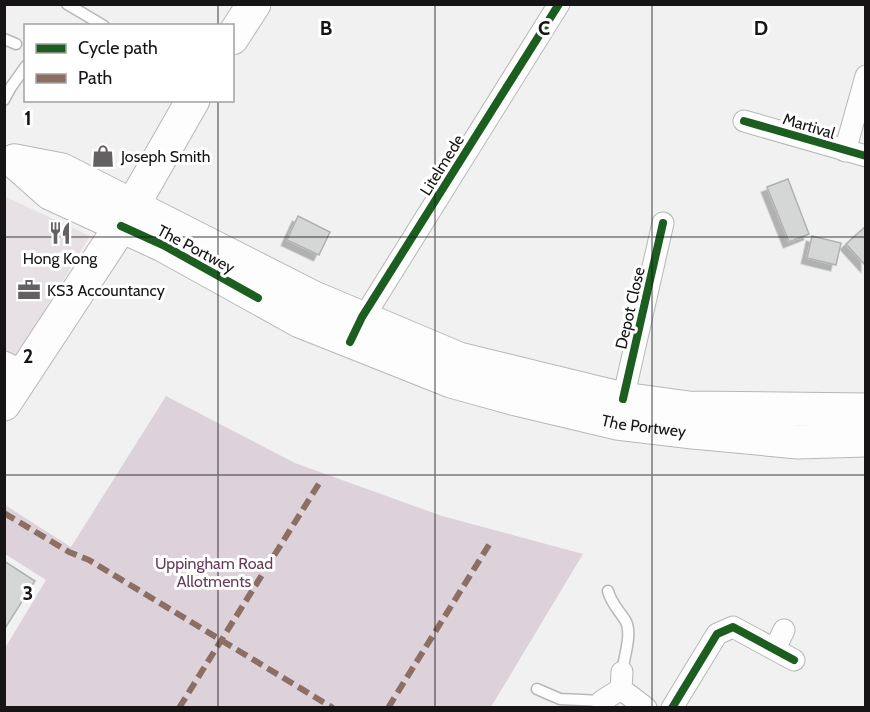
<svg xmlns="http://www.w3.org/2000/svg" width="870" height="712" viewBox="0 0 870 712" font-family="Cabin,sans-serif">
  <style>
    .built { fill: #e7e0e5 }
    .green { fill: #ded2da }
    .building { fill: #d5d6d6; stroke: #b0b1b1; stroke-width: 1.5; filter: url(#shadow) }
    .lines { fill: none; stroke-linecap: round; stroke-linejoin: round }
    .service-casing { stroke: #b8b7b8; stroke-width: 13 }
    .minor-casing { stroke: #b8b7b8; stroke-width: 23 }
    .primary-casing { stroke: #b8b7b8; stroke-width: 35 }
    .trunk-casing { stroke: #b8b7b8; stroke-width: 35 }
    .service { stroke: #fdfdfd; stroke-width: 10 }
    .minor { stroke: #fdfdfd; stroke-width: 21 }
    .primary { stroke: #fdfdfd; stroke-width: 33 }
    .trunk { stroke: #fdfdfd; stroke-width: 33 }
    .quiet { stroke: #8d6e63; stroke-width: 6; stroke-dasharray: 12 6; stroke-linecap: butt }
    .cycleway-casing { stroke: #fff; stroke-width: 11 }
    .cycleway { stroke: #1b5e20; stroke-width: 8 }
    .grid { fill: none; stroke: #161415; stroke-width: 1.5; stroke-opacity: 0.55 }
    .labels { text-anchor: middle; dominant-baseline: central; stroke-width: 6; stroke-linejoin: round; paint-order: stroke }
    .street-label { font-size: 16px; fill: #161415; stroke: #fff }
    .poi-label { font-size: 16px; fill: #161415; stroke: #fff; text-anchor: start }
    .park-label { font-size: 16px; fill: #653c5a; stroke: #fff }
    .grid-label { font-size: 20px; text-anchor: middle; font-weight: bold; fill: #161415; stroke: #fff; stroke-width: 6; stroke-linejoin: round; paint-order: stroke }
  </style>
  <defs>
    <filter id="shadow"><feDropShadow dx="-5.5" dy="5.5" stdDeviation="0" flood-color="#0004"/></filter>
  </defs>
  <rect width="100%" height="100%" fill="#f2f1f2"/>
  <path class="built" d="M6,197L90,236L5,375L4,200Z"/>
  <path class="green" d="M166,396L295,463L442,516L583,554L491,707H5V648L46,580L5,554V505L71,547Z"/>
  <path class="building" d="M788,179L809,234L789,242L767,187Z
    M298,216L330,232L319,255L287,240Z
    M866,226V266L846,244Z
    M812,236L841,243L836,265L807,258Z
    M4,561L35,581L4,630Z"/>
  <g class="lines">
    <g class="service-casing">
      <path id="service" d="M67,4L104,26
        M4,39L16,44
        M4,100L11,87L26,66
        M608,591C611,603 618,609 625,620C633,632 624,657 622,672
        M537,689L560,699L602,701"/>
    </g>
    <g class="minor-casing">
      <path id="minor" d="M744,121L866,156
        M845,151L866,76
        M357,328L559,4
        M4,362L25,372
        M623,399L663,223
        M775,649L784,630
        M621,689L646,708
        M602,701L621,689L622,672
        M672,708L717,634L733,627L794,660"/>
    </g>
    <g class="primary-casing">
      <path id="primary" d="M232,38L254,4
        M121,226L193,100"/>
    </g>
    <g class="trunk-casing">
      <g id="trunk">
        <path id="s1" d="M14,161L50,193L163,245L300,321L451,381L516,399L617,423L693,432L798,442L866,440"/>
        <path d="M15,161L62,170L312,297L459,359L623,399L689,408L866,410"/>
        <path d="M4,404L121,226"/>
      </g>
    </g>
    <use href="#service" class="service"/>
    <use href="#minor" class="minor"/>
    <use href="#primary" class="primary"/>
    <use href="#trunk" class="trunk"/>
    <path class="quiet" d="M4,513L69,552L89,560L333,708
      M179,708L320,482
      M388,708L492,540"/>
    <g class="cycleway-casing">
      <path id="cycleway" d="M744,121L866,156
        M121,226L163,245L258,298
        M350,342L362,317L559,4
        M623,399L663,223
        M672,708L717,634L733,627L794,660"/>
    </g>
    <use href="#cycleway" class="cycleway"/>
  </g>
  <path class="grid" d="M218,4V26M435,4V708M652,4V708M218,100V708M4,237H866M4,475H866"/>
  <defs>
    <g id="shop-bare" transform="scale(1.8)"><path d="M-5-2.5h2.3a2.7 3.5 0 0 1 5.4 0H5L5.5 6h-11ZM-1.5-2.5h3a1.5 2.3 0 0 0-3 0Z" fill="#636162" stroke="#fff" stroke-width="2.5" paint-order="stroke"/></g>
    <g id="restaurant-bare" transform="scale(1.8)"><path d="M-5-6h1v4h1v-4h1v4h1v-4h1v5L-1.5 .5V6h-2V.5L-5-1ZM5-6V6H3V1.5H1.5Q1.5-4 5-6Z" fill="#636162" stroke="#fff" stroke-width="2.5" paint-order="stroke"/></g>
    <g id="office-bare" transform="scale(1.8)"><path d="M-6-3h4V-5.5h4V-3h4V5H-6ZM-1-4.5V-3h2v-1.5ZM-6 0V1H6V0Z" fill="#636162" stroke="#fff" stroke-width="2.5" paint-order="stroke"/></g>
  </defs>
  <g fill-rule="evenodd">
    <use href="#shop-bare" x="103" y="156"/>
    <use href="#restaurant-bare" x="60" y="233"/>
    <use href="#office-bare" x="29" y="290"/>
  </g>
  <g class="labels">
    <g class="street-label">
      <text transform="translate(809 126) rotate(17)">Martival</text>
      <text transform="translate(442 165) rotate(-58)">Litelmede</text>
      <text transform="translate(196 249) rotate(28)">The Portwey</text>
      <text transform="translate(630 308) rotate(-77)">Depot Close</text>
      <text stroke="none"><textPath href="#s1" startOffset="690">The Portwey</textPath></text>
    </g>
    <g class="poi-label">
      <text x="121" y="156">Joseph Smith</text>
      <text x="60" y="258" text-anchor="middle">Hong Kong</text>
      <text x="47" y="290">KS3 Accountancy</text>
    </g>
    <g class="park-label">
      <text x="214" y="563">Uppingham Road<tspan x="214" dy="18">Allotments</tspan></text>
    </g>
  </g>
  <g class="grid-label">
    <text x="326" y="35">B</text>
    <text x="544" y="35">C</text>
    <text x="761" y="35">D</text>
    <text x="28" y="125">1</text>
    <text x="28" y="363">2</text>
    <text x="28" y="600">3</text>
  </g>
  <rect width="870" height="712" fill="none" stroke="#161415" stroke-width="12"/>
  <rect x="24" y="24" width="210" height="78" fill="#ffffff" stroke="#a2a1a1" stroke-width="1.5"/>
  <rect x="36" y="44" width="30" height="9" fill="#1b5e20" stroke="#a2a1a1" stroke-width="1.5"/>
  <text x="78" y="54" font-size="18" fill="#161415">Cycle path</text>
  <rect x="36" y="74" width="30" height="9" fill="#8d6e63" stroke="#a2a1a1" stroke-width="1.5"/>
  <text x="78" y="84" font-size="18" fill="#161415">Path</text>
</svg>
